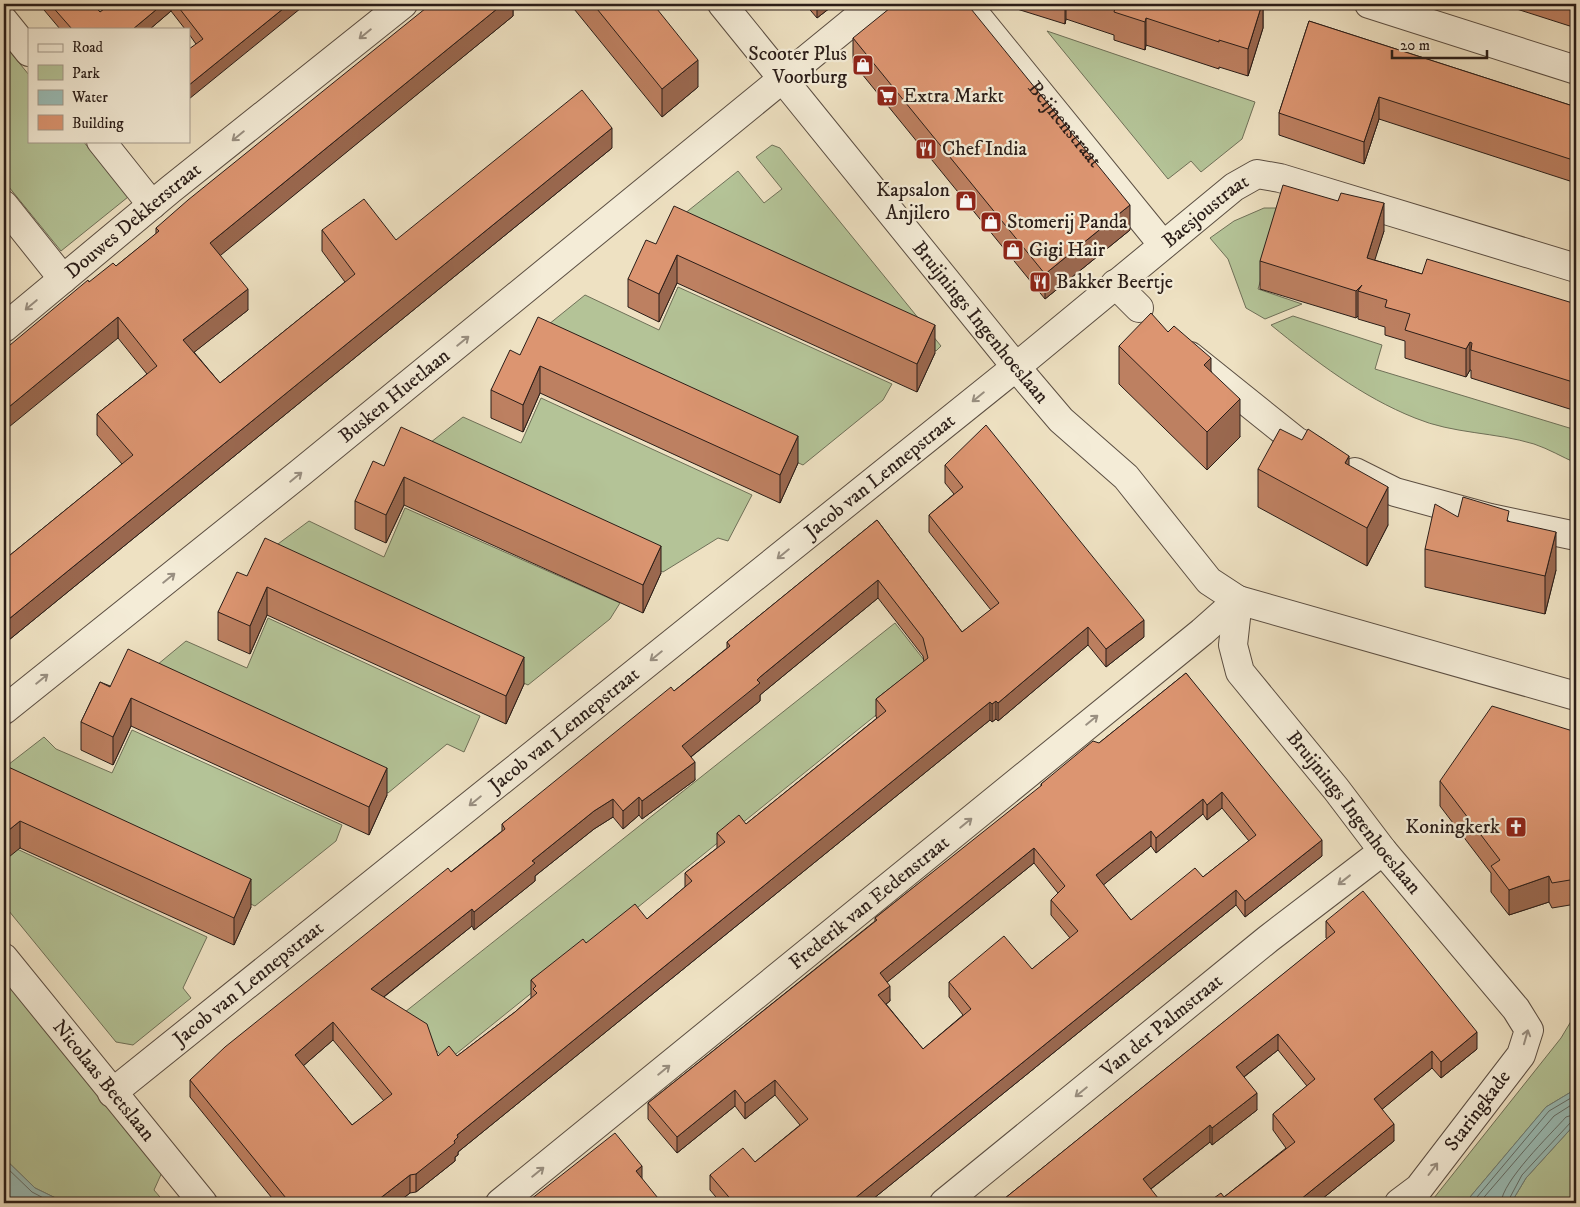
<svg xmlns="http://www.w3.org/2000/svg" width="1580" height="1207" viewBox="0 0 1580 1207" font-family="'IM FELL DW Pica',serif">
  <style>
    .green { fill: #b4c397; stroke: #6f7058 }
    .water { fill: #9abdb7; stroke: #6d7d77 }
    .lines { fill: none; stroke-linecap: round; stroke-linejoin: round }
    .shore { stroke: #626d68; stroke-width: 1 }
    .minor-casing { stroke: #5b4e42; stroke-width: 30 }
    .minor { stroke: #f4ecd7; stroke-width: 28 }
    .wall { fill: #bd8061; stroke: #2a1d18; fill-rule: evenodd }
    .shaded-wall { fill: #9a684f; stroke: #2a1d18 }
    .building { fill: #dc9571; stroke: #2a1d18; fill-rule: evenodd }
    .oneway { stroke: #998f81 }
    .labels { text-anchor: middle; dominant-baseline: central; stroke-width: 4.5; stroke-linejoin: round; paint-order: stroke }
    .poi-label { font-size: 20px; fill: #2a1d18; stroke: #f4ecd7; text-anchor: start }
    .street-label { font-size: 20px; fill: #2a1d18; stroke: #f4ecd7 }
  </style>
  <rect width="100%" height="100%" fill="#eee1c2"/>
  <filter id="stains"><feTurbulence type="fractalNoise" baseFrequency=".004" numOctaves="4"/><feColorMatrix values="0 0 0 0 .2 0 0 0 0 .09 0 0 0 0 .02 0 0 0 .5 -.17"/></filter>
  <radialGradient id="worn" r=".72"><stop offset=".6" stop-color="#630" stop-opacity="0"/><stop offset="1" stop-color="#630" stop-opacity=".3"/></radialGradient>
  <path class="green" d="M1047,31L1255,102L1242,139L1201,172L1191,161L1168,179Z
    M4,44L29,75V141H83L128,197L61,251L4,181Z
    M772,145L780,148L941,346L936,351L673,232L669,226L738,171L764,203L782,189L756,157Z
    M1264,208H1283L1258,289L1302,304L1265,319L1246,308L1228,259L1210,238L1234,221Z
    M678,287L892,384L883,400L803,465L537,343L533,337L585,295L659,330Z
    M1293,316L1382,345L1375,369L1576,430V463C1562,457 1549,449 1534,444C1495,432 1453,434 1415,418C1362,397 1315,361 1271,325Z
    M541,398L752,495L728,541L718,538L663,572L412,457L463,417L521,443Z
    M405,508L620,603L610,619L528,685L262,563L259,558L309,521L384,557Z
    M268,618L480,716L464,752L447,744L388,793L140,679L186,641L247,668Z
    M895,623L928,665L891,703L446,1062L405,1012Z
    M132,730L342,825L336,841L255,906L4,790V768L44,737L56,749L112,773Z
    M4,843L207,937L183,988L191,998L133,1045L116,1042L4,905Z
    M4,973L163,1170L154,1190L165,1203H66L35,1188L4,1158Z
    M1573,1018L1576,1019V1089L1546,1107L1465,1203H1430L1561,1038Z
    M1576,1123V1203H1511L1526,1178Z"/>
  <path class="water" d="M1576,1089V1123L1526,1178L1511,1203H1465L1546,1107Z
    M4,1158L35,1188L66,1203H4Z"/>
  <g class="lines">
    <path class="shore" d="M4,1165L32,1192L53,1203
      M1472,1203L1549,1111L1576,1095
      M1479,1203L1554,1116L1576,1102
      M1501,1203C1502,1181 1550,1135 1566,1117L1576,1114
      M1507,1203L1522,1175L1571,1122L1576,1120"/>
    <g class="minor-casing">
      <g id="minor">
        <path id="s1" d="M722,4L1016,367L1061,420L1126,477L1209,581L1238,600L1576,696"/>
        <path id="s2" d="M967,4L1163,245"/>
        <path d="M1369,4L1576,70"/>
        <path d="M4,21L29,52"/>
        <path d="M101,141L152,205"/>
        <path d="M4,205L63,279"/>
        <path d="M1115,284L1139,308"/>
        <path id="s3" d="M4,328L171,189L403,4"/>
        <path d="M1190,356L1296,441L1315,451"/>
        <path d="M1355,472L1395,492L1490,518L1576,536"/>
        <path id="s4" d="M1238,600L1233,645L1240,672L1336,789L1383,851L1516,1009L1529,1030L1521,1055L1419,1188L1399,1203"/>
        <path id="s5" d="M4,710L300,473L874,4"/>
        <path id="s6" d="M4,958L203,1203"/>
        <path id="s7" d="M112,1093L1016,367L1234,187L1257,174L1280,178L1576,268"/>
        <path id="s8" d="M500,1203L1202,632L1238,600"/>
        <path id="s9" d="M944,1203L1268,939L1383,851"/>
      </g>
    </g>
    <use href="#minor" class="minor"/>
  </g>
  <path class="wall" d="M39,4H93L100,12L111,4H306L196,44L189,34V29H185L171,11L150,29H60Z
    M513,4V16L220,255L248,310L194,352L220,383L345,282L322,251V230L396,240L612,148L4,644V560L122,464L97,435V414L147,374L118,338L116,266L156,234V228Z
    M570,4H653L698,87L662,117Z
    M805,4H835L817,18Z
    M1001,4H1263V28L1248,76L1219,67V69L1146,45L1145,50L1114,40V35L1066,19L1065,24Z
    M1501,4H1576V28Z
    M1309,21L1576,107V183L1379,119L1364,164L1279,135V113Z
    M853,38L1130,230L1045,299L853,63Z
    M1338,201L1384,231L1374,260L1422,274L1576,304V411L1471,378V370H1470L1466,377L1405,358V341L1385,335V327L1358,319V316L1356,318L1260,289V261Z
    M656,244L935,353L917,392L677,283L659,322L628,307V279Z
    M1168,332L1211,371L1240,437L1207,470L1119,384V346Z
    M520,355L798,463L780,503L540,393L523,432L491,418V390Z
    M945,465L1144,637L1106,667L1088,645L998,721L996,719L992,722L990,720L458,1152V1155L455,1157V1161L416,1192L410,1193L397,1203H276L190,1097V1080L502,831V824L674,691L727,648V642L877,520L962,632L991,610L929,532V515L954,494L945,483ZM878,598L923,656L924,662L876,699V717L877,718L746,824L717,833V848L685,873V887L647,919L586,943L531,980V998L515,1012L457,1056H438L384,997L472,926L474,930L535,881V876L594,829L613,817L623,829L639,815L642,819L695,780L691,757L760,701V695ZM333,1040L384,1101L352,1125L303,1066Z
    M384,466L661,573L643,613L404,505L386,543L355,529V501Z
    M1349,466L1388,525L1367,566L1258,507V469Z
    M1458,517L1509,521L1556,570L1545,614L1425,587V549Z
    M247,576L524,684L506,724L267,615L250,654L218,640V612Z
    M1186,673L1322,856L1245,917L1236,905L868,1203H721L710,1190V1175L755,1162L800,1125L775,1095L745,1119L735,1106L677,1153L648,1119V1103L875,921V918L1041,787V784L1099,743ZM1222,808L1249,841L1203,877L1131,920L1103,885L1151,846L1156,853L1203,814L1207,820ZM1034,863L1058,893L1051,900V915L1070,938L1032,969L949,982V997L963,1015L923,1049L886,1004L890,1001L887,982Z
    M100,682L387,795L369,835L131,726L113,765L81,750V722Z
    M1576,732V904L1552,908L1549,902L1509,915L1491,892V873L1440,806V781Z
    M4,765L251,907L234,945L20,848Z
    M1326,921L1477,1049L1441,1078L1432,1068L1382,1109L1394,1141L1317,1203H1207L1224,1197L1228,1194L1286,1148L1273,1130V1114L1307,1086L1278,1050L1244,1077L1257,1110L1212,1145L1210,1142L1151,1189L999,1203L1327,939L1326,938Z"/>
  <path class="shaded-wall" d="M163,4H171V11L150,29H133Z
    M289,4H306L189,99V85Z
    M503,4H513V16L210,264V243Z
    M817,4H835L817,18Z
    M1065,4H1066V19L1065,24Z
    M1262,4H1263V28L1248,76V49Z
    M1146,18V45L1145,50V22Z
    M698,60V87L662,117V89Z
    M1379,97V119L1364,164V142Z
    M612,128V148L4,644V623Z
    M1384,203V231L1367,285V258Z
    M1130,205V230L1045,299V274Z
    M677,255V283L659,322V294Z
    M1362,285L1358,291V316L1356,318V291Z
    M248,289V310L183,361V340Z
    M118,317V338L4,431V411Z
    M935,325V353L917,392V364Z
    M1470,342V370L1466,377V349Z
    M1211,358V396L1204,365Z
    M540,366V393L523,432V405Z
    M1240,399V437L1207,470V432Z
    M798,436V463L780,503V475Z
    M1349,456V494L1345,463Z
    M404,477V505L386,543V515Z
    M1388,487V525L1367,566V528Z
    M1556,532V570L1545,614V576Z
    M661,546V573L643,613V585Z
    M878,580V598L760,695V701L682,764V746L760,677Z
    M267,587V615L250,654V626Z
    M1144,620V637L1106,667V649Z
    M1088,627V645L998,721V703Z
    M524,657V684L506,724V696Z
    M131,698V726L113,765V737Z
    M996,701V719L992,722V704Z
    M990,702V720L458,1152V1155L455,1157V1161L416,1192V1174L454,1141L457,1135Z
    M695,762V780L642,819V801Z
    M387,768V795L369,835V807Z
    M1222,792V808L1207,820V805Z
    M639,797V815L623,829V811Z
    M613,799V817L594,829L535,876V881L474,930V912L532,861L594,811Z
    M1203,799V814L1156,853V838Z
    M20,821V848L4,861V834Z
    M1151,831V846L1096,891V875Z
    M1322,840V856L1245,917V901Z
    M1034,848V863L880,988V973Z
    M1549,876V902L1509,915V890Z
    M251,879V907L234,945V918Z
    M1236,890V905L868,1203H849Z
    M472,909V926L371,1007V989Z
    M890,986V1001L878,1010V995Z
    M333,1022V1040L295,1073V1055Z
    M1477,1032V1049L1441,1078V1062Z
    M1278,1034V1050L1236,1083V1067Z
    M1432,1051V1068L1374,1116V1099Z
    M775,1080V1095L745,1119V1103Z
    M735,1090V1106L677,1153V1137Z
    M1257,1093V1110L1212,1145V1128Z
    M1394,1124V1141L1317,1203H1296Z
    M1210,1125V1142L1143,1195V1179Z
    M642,1166V1182L636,1171Z
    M410,1175V1193L397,1203H374Z"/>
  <path class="building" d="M50,4H93L100,12L111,4H163L133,29H72Z
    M176,4H289L189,85V49L203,39Z
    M431,4H503L210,243L248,289L183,340L220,383L355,274L322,230L364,199L396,240L582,90L612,128L4,623V560L133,455L97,414L157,366L118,317L4,411V350L88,280L89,282L113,263L116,266L159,231L156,228L188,200Z
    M593,4H653L698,60L662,89Z
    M895,4H967L1130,205L1045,274L853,38Z
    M1103,4H1262L1248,49L1219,40V42L1146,18L1145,22L1114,12L1115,8Z
    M1309,21L1576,107V161L1379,97L1364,142L1279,113Z
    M1283,185L1338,201L1341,193L1384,203L1367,258L1422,274L1427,259L1576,304V383L1471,350L1472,343L1470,342L1466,349L1405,330L1410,314L1385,307L1387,300L1358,291L1362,285L1356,291L1260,261Z
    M674,206L935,325L917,364L677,255L659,294L628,279L646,240L656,244Z
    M1151,313L1168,332L1174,326L1211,358L1204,365L1240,399L1207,432L1119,346Z
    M538,317L798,436L780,475L540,366L523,405L491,390L510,350L520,355Z
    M986,425L1144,620L1106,649L1088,627L998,703L996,701L992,704L990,702L457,1135L458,1137L454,1141L455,1143L416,1174L410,1175L374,1203H290L190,1080L225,1047L448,868L451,872L505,829L502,824L671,687L674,691L730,646L727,642L877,520L962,632L999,603L929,515L963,487L945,465ZM878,580L923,638L928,658L876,699L886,711L746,824L739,815L717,833L725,842L685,873L692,881L647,919L635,904L586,943L583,939L531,980L536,986L533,989L537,993L515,1012L457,1056L449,1046L438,1056L427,1024L371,989L472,909L474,912L535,863L532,861L594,811L613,799L623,811L639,797L642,801L695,762L682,746L760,683L757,680L760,677ZM333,1022L392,1094L352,1125L295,1055Z
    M401,427L661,546L643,585L404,477L386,515L355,501L373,461L384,466Z
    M1280,429L1302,440L1308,429L1349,456L1345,463L1388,487L1367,528L1258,469Z
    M1463,497L1509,511L1507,521L1556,532L1545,576L1425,549L1435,504L1458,517Z
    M265,538L524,657L506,696L267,587L250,626L218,612L237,572L247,576Z
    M128,649L387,768L369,807L131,698L113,737L81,722L100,682L110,687Z
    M1186,673L1322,840L1245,901L1236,890L849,1203H734L710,1175L743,1148L755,1162L808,1119L775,1080L745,1103L735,1090L677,1137L648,1103L877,920L875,918L1042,785L1041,784L1093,741L1099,743ZM1222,792L1256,835L1203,877L1195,868L1131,920L1096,875L1151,831L1156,838L1203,799L1207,805ZM1034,848L1065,886L1051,900L1078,931L1032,969L1004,936L949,982L971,1009L923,1049L878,995L890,986L880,973Z
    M1492,706L1576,732V879L1552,883L1549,876L1509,890L1491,866L1500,860L1440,781Z
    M4,765L251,879L234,918L20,821L4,834Z
    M1363,891L1477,1032L1441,1062L1432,1051L1374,1099L1394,1124L1296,1203H1207L1221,1193L1224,1197L1228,1194L1295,1142L1273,1114L1315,1079L1278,1034L1236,1067L1257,1093L1212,1128L1210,1125L1143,1179L1162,1203H999L1335,932L1326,921Z
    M615,1133L642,1166L636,1171L662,1203H526Z"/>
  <defs><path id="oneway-shaft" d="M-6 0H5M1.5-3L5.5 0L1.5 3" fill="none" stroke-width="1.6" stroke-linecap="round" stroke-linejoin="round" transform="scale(1.25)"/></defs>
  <g class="oneway">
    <use href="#oneway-shaft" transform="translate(365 34) rotate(141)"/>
    <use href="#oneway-shaft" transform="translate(238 136) rotate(141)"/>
    <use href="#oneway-shaft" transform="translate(31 305) rotate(140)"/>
    <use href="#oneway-shaft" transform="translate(463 341) rotate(-39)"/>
    <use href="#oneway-shaft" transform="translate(978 397) rotate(141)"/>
    <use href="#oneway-shaft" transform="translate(296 477) rotate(-39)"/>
    <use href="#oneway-shaft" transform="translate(783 554) rotate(141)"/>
    <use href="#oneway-shaft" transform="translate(169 578) rotate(-39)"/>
    <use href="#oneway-shaft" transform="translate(656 656) rotate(141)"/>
    <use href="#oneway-shaft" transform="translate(42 679) rotate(-39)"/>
    <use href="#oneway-shaft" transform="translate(1092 720) rotate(-39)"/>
    <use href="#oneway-shaft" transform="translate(475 801) rotate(141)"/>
    <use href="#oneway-shaft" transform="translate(966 823) rotate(-39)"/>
    <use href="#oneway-shaft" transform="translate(1344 880) rotate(142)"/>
    <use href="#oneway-shaft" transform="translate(1526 1037) rotate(-74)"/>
    <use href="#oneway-shaft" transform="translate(664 1070) rotate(-39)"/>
    <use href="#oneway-shaft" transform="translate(1081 1092) rotate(141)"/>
    <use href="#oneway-shaft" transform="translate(1433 1169) rotate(-53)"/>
    <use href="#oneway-shaft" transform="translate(538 1172) rotate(-39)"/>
  </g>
  <defs>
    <g id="shop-square" transform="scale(1.125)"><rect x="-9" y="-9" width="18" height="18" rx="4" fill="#8f2418" stroke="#f4ecd7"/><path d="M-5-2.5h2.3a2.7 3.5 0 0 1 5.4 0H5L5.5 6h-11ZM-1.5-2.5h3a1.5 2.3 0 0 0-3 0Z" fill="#fff"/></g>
    <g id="supermarket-square" transform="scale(1.125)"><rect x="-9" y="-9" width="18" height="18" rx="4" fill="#8f2418" stroke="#f4ecd7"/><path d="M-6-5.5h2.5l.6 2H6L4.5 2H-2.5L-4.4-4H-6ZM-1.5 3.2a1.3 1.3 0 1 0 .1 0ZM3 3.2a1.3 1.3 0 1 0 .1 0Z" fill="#fff"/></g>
    <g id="restaurant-square" transform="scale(1.125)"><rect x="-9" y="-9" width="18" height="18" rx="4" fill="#8f2418" stroke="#f4ecd7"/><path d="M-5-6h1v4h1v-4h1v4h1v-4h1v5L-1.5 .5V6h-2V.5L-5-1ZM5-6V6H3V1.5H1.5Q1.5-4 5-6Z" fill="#fff"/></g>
    <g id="church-square" transform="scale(1.125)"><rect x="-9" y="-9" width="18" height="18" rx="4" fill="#8f2418" stroke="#f4ecd7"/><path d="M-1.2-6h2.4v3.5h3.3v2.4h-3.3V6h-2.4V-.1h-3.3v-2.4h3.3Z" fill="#fff"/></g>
  </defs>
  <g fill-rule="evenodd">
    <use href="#shop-square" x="863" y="65"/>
    <use href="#supermarket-square" x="887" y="96"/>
    <use href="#restaurant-square" x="926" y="149"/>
    <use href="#shop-square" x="966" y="201"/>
    <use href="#shop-square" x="991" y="222"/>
    <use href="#shop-square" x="1013" y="250"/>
    <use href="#restaurant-square" x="1040" y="282"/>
    <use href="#church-square" x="1516" y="827"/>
  </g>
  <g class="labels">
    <g class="poi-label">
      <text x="847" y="54" text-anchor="end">Scooter Plus<tspan x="847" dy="23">Voorburg</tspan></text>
      <text x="903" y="96">Extra Markt</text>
      <text x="942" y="149">Chef India</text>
      <text x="950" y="190" text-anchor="end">Kapsalon<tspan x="950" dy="23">Anjilero</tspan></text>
      <text x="1007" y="222">Stomerij Panda</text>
      <text x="1029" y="250">Gigi Hair</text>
      <text x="1056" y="282">Bakker Beertje</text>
      <text x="1500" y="827" text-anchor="end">Koningkerk</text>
    </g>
    <g class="street-label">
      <text stroke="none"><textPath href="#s2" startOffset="155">Beijnenstraat</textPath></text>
      <text stroke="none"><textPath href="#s7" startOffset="1405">Baesjoustraat</textPath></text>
      <text stroke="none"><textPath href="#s3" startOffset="168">Douwes Dekkerstraat</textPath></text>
      <text stroke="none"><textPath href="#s1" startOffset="410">Bruijnings Ingenhoeslaan</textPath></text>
      <text stroke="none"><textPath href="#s5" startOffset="501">Busken Huetlaan</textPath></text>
      <text stroke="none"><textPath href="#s7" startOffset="985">Jacob van Lennepstraat</textPath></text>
      <text stroke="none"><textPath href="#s7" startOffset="580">Jacob van Lennepstraat</textPath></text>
      <text stroke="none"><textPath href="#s4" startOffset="254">Bruijnings Ingenhoeslaan</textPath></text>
      <text stroke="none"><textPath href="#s8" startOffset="476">Frederik van Eedenstraat</textPath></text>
      <text stroke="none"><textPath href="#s7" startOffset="175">Jacob van Lennepstraat</textPath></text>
      <text stroke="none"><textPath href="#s9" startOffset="281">Van der Palmstraat</textPath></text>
      <text stroke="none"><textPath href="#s6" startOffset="158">Nicolaas Beetslaan</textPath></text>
      <text transform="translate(1478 1111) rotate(-53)">Staringkade</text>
    </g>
  </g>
  <rect width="1580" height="1207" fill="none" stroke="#eee1c2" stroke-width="20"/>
  <rect x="5" y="5" width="1570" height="1197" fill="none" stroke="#2a1d18" stroke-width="2.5"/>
  <rect x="10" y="10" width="1560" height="1187" fill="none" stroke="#2a1d18"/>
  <rect x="28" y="28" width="162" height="115" fill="#f4ecd7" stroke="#a3998b"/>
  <rect x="38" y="44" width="25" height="8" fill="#f4ecd7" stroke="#a3998b"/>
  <text x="72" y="52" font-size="15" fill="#2a1d18">Road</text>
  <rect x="38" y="65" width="25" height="15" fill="#b4c397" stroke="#a3998b"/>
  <text x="72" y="78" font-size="15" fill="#2a1d18">Park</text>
  <rect x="38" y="90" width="25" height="15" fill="#9abdb7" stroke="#a3998b"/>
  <text x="72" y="102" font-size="15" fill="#2a1d18">Water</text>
  <rect x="38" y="115" width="25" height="15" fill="#dc9571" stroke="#a3998b"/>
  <text x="72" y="128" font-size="15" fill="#2a1d18">Building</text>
  <path d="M1392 50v8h95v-8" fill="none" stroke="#2a1d18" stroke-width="2.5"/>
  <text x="1400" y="50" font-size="15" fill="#2a1d18" stroke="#f4ecd7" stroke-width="4" paint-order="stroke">20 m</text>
  <rect width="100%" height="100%" filter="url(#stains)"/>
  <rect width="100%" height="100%" fill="url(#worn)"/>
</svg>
